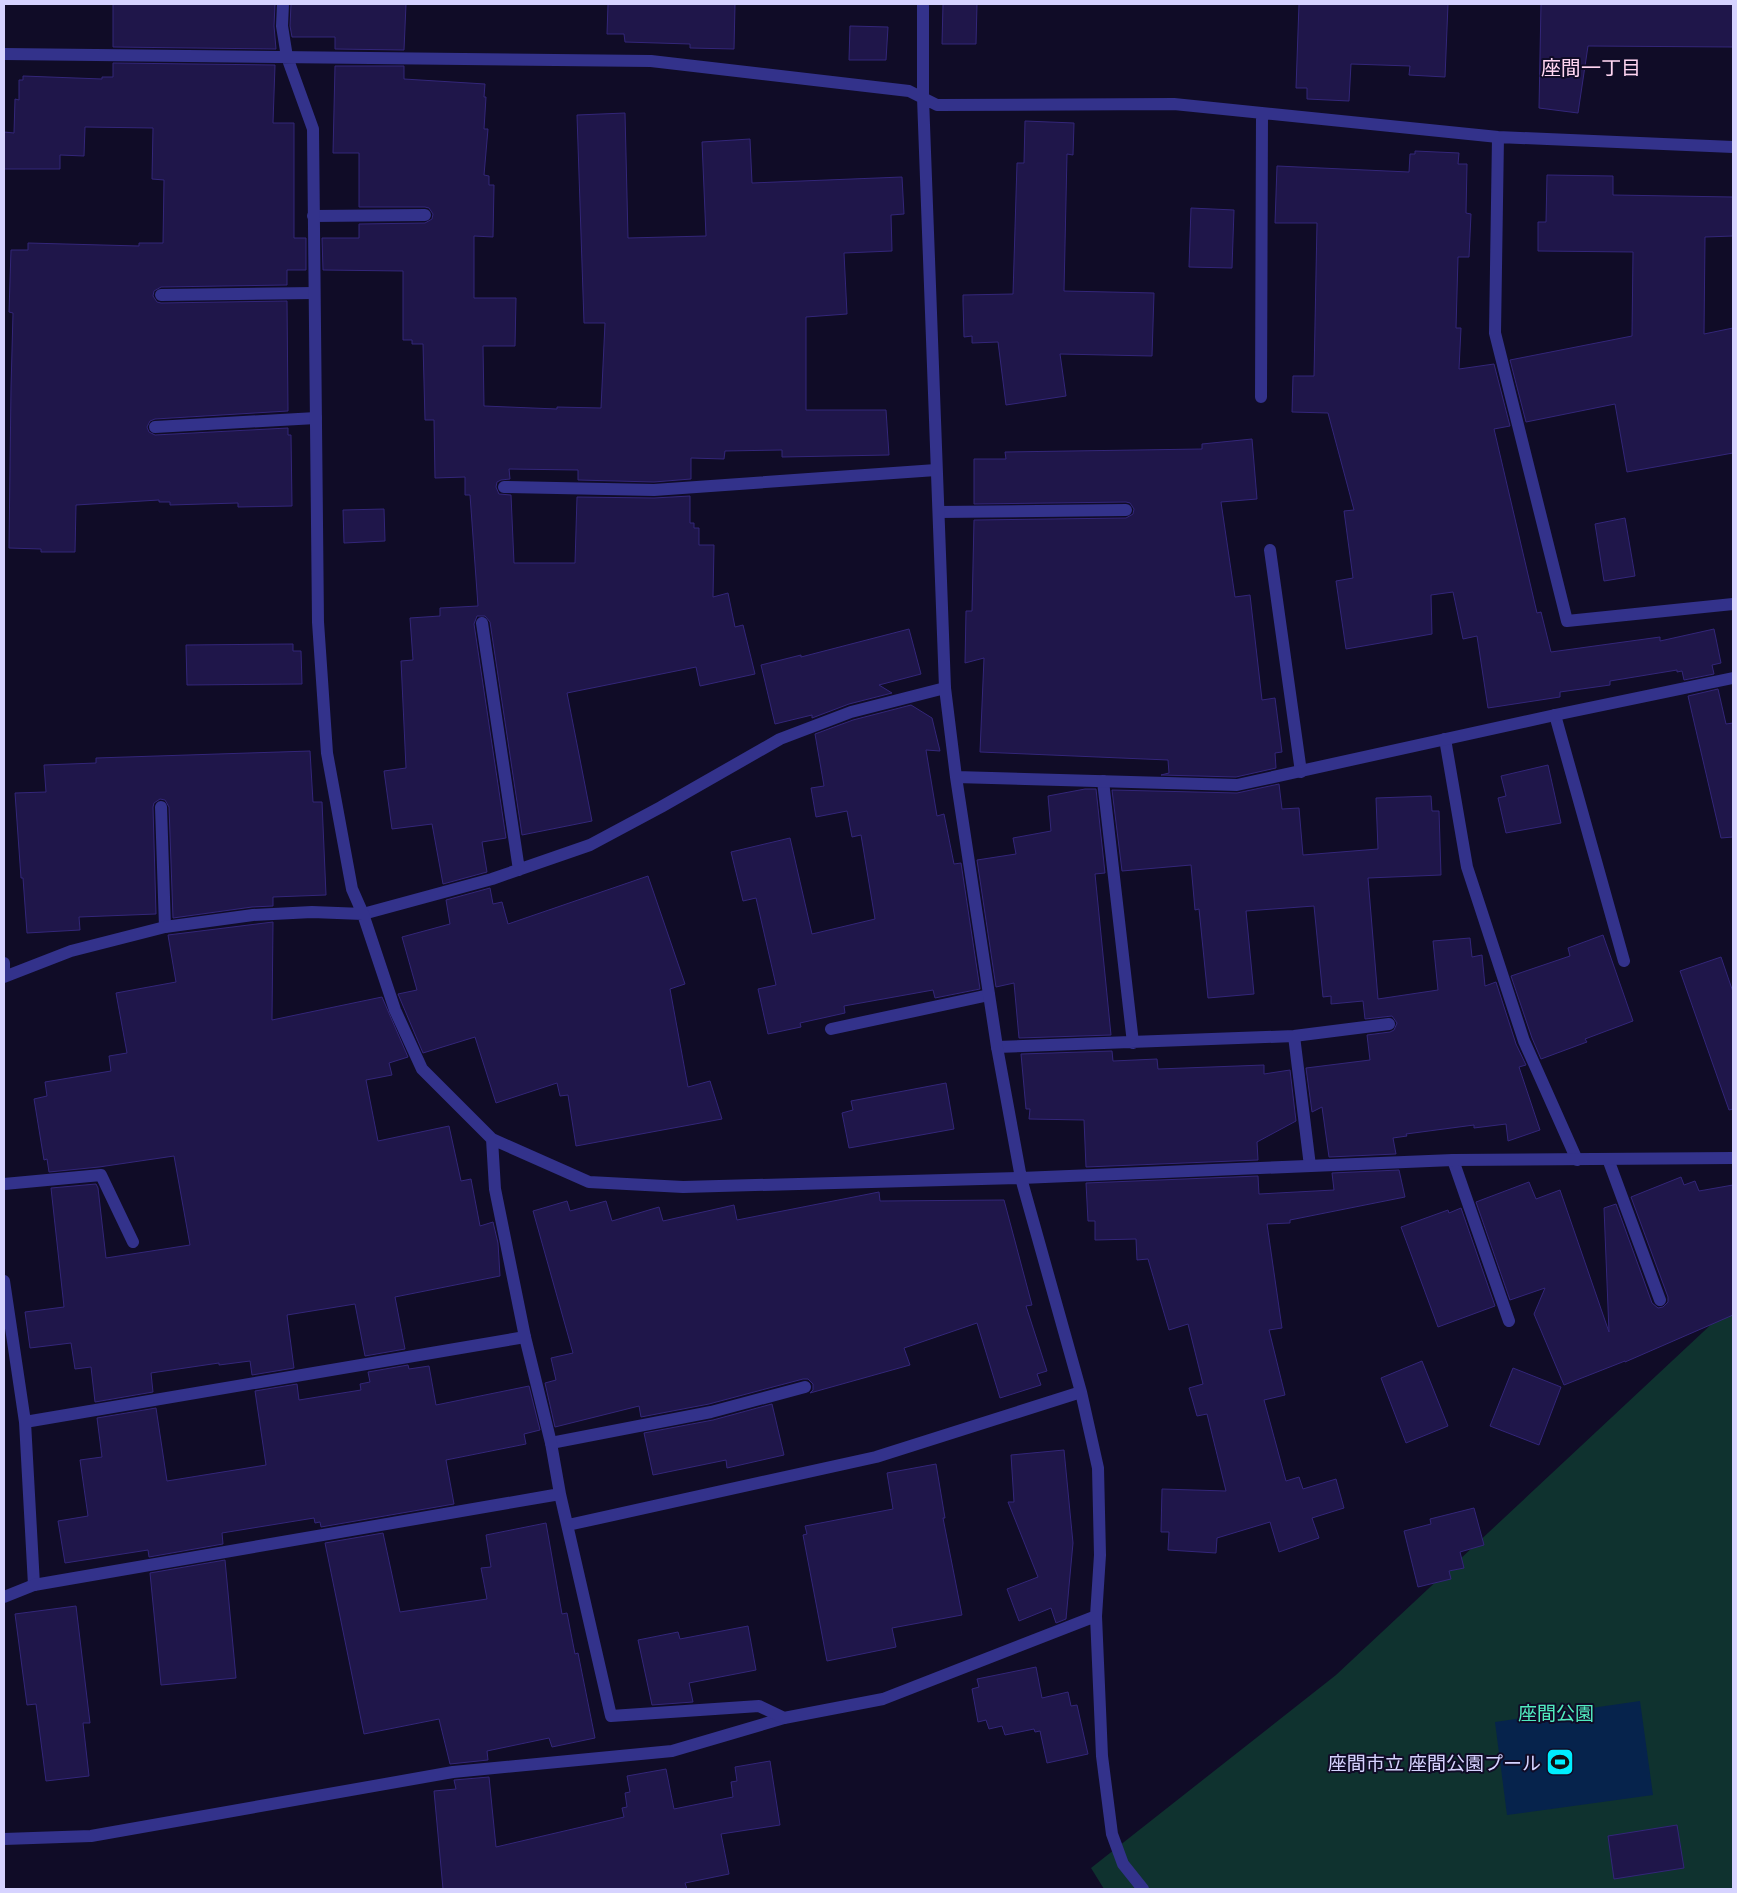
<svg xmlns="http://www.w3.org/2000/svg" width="1737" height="1893" viewBox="0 0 1737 1893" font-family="'Exo 2','Noto Sans JP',sans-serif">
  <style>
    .green { fill: #0f322f }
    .water { fill: #06234c }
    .building { fill: #1f164a; stroke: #332679 }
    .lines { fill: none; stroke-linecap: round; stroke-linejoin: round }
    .service { stroke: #33328b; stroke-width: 12 }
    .minor { stroke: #33328b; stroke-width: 12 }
    .labels { text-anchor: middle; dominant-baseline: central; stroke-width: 4; stroke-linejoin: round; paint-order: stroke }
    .park-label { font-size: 19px; fill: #51ecc0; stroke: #100c27 }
    .poi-label { font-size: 19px; fill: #d6d3ff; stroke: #100c27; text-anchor: end }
    .neighbourhood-label { font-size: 20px; fill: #ffd5f1; stroke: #100c27 }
  </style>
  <rect width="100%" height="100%" fill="#100c27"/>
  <path class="green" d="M1733,1304V1889H1104L1091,1868L1336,1675Z"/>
  <path class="water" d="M1640,1701L1653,1795L1507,1815L1495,1722Z"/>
  <path class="building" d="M113,4H275L274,26L276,49L113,47Z
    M291,4H406L404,50L335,49V37H292L290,26Z
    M608,4H735L734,49L690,48V44L625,42L624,34H607Z
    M943,4H977L976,44H942Z
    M1299,4H1448L1445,77L1409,75L1410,66L1351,64L1349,101L1307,99V88H1296Z
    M1541,4H1733V47L1588,46L1578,113L1539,108Z
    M850,26L888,27L886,60H849Z
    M113,63L275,65L273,123H294V238H306V270H287V285L161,287L154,291L153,296L157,302L161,303L287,301L288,411L155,419L150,421L147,427L149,432L155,435L288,428V435H291L292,506L238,507V503L170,505V502H159V500L76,505L75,552H41V549L9,548L11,388L13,313L9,312L11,250H28V243L139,246V243H163L164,180L152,179L153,128L85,127L84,156L60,155V169H4V132L14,133L15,99L19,100V80H23V76L102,79V77H113Z
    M335,66H404V79L485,84L484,97H486L484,129H488L484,175L489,176V185H494L493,237L474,236V298H516L515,346H483L484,406L557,409V407L601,408L605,323H584L577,115L625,113L628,238L706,236L702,142L750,139L752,183L902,177L904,214L891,215L892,251L844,253L847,314L806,317V410H886L889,455L782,457V450L725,451L724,459L691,458V479L654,482L578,480V470L509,469L510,479L501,480L497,482L496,487L499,494L511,495L514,563H575L577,497L654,498L690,496V523H694V528H699V545H714L713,597L728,593L735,627L743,625L755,674L700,686L696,667L567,693L592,821L522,835L490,622L485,616H477L474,624L506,838L482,842L487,872L443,884L432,824L392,829L384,771L406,768L401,661L413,660L410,618L440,616V608L478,606L470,495H465V477L435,478L434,420H425L423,344H412V340H403V271L323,270L322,238H359V224L425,223L432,219L433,214L429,208L425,207H359V153H333Z
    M1025,121L1074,123L1073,155L1067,154L1064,291L1154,293L1152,356L1060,354L1066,396L1006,405L998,342L972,343V336L964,337L963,302V295L1013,294L1017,163H1024Z
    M1415,151L1459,153L1458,164H1467L1466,213L1471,214L1469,257H1458L1456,328H1461L1459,369L1494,364L1510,426L1494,429L1537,613L1541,612L1551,652L1660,637V641L1714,629L1721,663L1712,665L1714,674L1684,680L1682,671L1677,672V670L1610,681V685L1560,692V697L1488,708L1477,636L1463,639L1453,592L1431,595L1432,634L1346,649L1336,581L1353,578L1344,511L1354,510L1328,413L1292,412L1293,376H1314L1317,223H1275L1277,166L1409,172L1410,154H1415Z
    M1547,175L1613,176V195L1733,197V236L1705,237L1704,334L1733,328V453L1627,472L1615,404L1526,422L1510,360L1632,336L1633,252L1538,251V222H1546Z
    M1191,208L1234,210L1232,268L1189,267Z
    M1252,439L1257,499L1221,502L1235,597L1250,595L1262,700L1275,698L1282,752L1275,753L1276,768L1236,777L1161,775L1169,773L1168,760L980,752L984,658L965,663L966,611H972L974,520L1126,518L1133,514L1134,509L1130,503L1126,502L974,504V459H1006L1005,452L1202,449V444Z
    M384,509L385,541L344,543L343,510Z
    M1625,518L1635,576L1604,581L1595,524Z
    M909,629L921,674L879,685L892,693L849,704L812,718V715L775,724L761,665L801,655V657Z
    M293,644V651H301L302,684L187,685L186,645Z
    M1718,689L1726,724L1733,723V837L1721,838L1688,696Z
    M911,705L932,718L940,751L926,750L937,816L944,814L954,864L961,863L980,989L935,998L933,990L844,1006L845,1013L800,1023L801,1027L768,1034L758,989L776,985L756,898L743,901L731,852L790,838L812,934L875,919L861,835L852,837L847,811L816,817L811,788L824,786L815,734L853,720Z
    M310,751L313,802H322L326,895L273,897V906L252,907L173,918L169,807L165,800L160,799L154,803L153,807L156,914L79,917L80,930L27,933L23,878H21L15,793L46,792L44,765L96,763V758Z
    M1548,765L1561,823L1506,833L1498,798L1506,796L1501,776Z
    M1279,784L1282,809L1299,808L1303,855L1378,849L1376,798L1431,796L1432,811H1439L1441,875L1368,878L1378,999L1438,990L1433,941L1470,938L1472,957L1482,955L1485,986L1496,982L1516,1044L1526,1065L1519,1067L1540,1130L1508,1141L1506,1124L1474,1128V1125L1406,1134L1407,1136L1393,1138L1396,1154L1329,1157L1322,1107L1312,1112L1306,1068L1370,1060L1367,1035L1390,1032L1394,1030L1397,1023L1392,1016L1365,1019L1363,1001L1331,1004V996L1323,997L1314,906L1246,911L1254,994L1208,998L1199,909L1195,910L1191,865L1122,871L1112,790L1237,793Z
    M1085,789H1096L1105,873L1095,874L1111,1035L1019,1038L1014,983L996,987L977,860L1016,854L1013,838L1051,831L1048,796Z
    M648,876L685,984L670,989L688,1087L710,1081L722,1119L576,1146L568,1095L560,1096L557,1083L496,1103L475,1037L423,1053L398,994L417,990L402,937L450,924L446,900L490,888L493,904L502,902L508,924Z
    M273,922L272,1020L382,997L408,1057L389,1063L392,1075L366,1080L378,1141L449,1126L461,1181L471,1179L480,1226L493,1222L498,1243L500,1276L395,1297L405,1349L365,1356L355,1304L287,1315L294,1368L252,1375L250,1361L219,1365V1363L151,1373L153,1392L95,1402L91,1367L75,1369L71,1343L30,1348L25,1312L64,1307L51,1188L96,1184L98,1188L106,1258L190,1245L174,1156L99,1167L49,1172L47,1159L44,1160L34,1099L47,1096L45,1082L111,1071L109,1056L127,1053L116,993L176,982L168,935Z
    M1603,935L1633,1021L1585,1039L1587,1042L1541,1059L1532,1038L1511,976L1570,956L1568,948Z
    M1721,957L1733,992V1109L1729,1110L1680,971Z
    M1112,1051L1113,1061L1157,1059L1158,1069L1264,1065V1074L1290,1070L1296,1121L1257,1142L1258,1160L1086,1167L1084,1120L1029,1119L1030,1109H1026L1021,1054Z
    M946,1083L954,1129L849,1148L842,1113L853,1110L851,1101Z
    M1399,1170L1405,1197L1290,1220V1223L1267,1224L1282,1328L1269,1330L1285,1395L1264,1400L1286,1481L1299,1477L1303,1489L1336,1479L1344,1508L1312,1518L1319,1538L1279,1552L1270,1522L1217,1538L1216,1553L1168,1550L1169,1532H1161L1162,1489L1226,1491L1207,1414L1197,1416L1189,1388L1203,1384L1188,1324L1169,1330L1148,1259L1137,1260L1136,1239L1095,1240V1221H1088L1086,1183L1258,1176L1259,1194L1334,1190L1332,1173Z
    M1681,1177L1684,1185L1695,1181L1699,1191L1733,1185V1315L1625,1362V1361L1564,1385L1534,1314L1545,1288L1510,1300L1476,1202L1529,1182L1536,1199L1560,1190L1609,1332L1604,1208L1616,1204L1652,1303L1658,1308L1663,1307L1668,1302V1297L1631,1197Z
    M879,1192L880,1201L1004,1200L1032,1305L1026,1306L1047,1371L1037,1374L1041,1385L1000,1398L977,1323L904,1348L910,1365L810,1393L813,1390V1384L808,1379H803L709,1404L641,1417L639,1406L555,1427L545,1383L556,1380L551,1358L573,1353L533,1211L567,1201L570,1211L606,1201L612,1221L659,1207L663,1221L734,1205L737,1220Z
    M1461,1208L1495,1306L1438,1327L1401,1227L1448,1210L1449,1213Z
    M1422,1361L1448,1426L1406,1443L1381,1378Z
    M408,1365L409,1369L429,1366L436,1405L529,1386L540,1430L524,1434L526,1444L446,1460L454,1504L321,1527L320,1522L315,1523L314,1518L222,1533L223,1544L149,1557L148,1550L65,1563L58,1521L88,1516L80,1460L102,1457L97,1418L156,1408L167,1481L266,1465L255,1391L297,1384L299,1400L361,1390L360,1384L370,1382L368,1372Z
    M1513,1368L1561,1387L1539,1445L1490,1426Z
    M772,1404L784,1455L727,1468L726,1460L653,1475L644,1433L713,1420Z
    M1064,1450L1073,1543L1066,1619L1056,1623L1051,1608L1019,1621L1007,1589L1038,1577L1008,1502H1014L1011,1455Z
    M936,1464L945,1518H943L962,1615L892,1628L896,1647L827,1661L803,1535L807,1534L805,1526L893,1509L887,1473Z
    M1474,1508L1484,1545L1460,1552L1464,1568L1449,1571L1451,1579L1418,1587L1404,1531L1431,1524L1430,1519Z
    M546,1523L562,1614L567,1613L575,1654L578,1653L595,1738L552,1747L549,1738L487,1751L488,1760L450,1764L439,1719L364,1734L325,1543L383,1533L400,1612L487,1599L481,1568L491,1567L486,1535Z
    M225,1560L236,1678L161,1685L150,1573Z
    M76,1606L90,1723H83L89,1776L46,1781L36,1704L27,1705L15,1614Z
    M748,1626L756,1670L689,1683L693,1702L652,1705L638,1640L678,1632L680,1639Z
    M1036,1667L1042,1698L1068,1692L1071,1706L1077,1705L1088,1754L1047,1763L1040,1731L1035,1732L1034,1729L1005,1735L1002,1726L989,1729L986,1720L978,1722L972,1689L979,1687L977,1679Z
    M770,1761L780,1825L721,1834L729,1874L685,1883L687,1889H443L434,1791L456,1789L454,1780L489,1777L496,1847L624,1817L622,1808L627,1807L625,1793L630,1792L627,1776L666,1769L674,1809L733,1797L731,1782L737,1781L735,1767Z
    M1677,1825L1684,1868L1614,1879L1608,1836Z"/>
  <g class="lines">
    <path class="service" d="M313,216L425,215
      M161,295L314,293
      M155,427L316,418
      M504,487L654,490L936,470
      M939,512L1126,510
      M1270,550L1301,772
      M482,623L519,870
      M1555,715L1624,961
      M1445,739L1467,867L1524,1041L1577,1160
      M1103,781L1133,1043
      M161,807L165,927
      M363,914L492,879L590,845L661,807L780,739L851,712L945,688
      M831,1029L989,995
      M1294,1036L1310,1166
      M997,1047L1294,1036L1389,1024
      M1608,1159L1660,1300
      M1453,1160L1509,1321
      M4,1184L101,1175L133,1242
      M4,1281L25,1422L34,1585
      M25,1422L525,1337
      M551,1443L711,1412L805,1387
      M4,1839L91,1836L453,1772L672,1751L784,1718"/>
    <path class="minor" d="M283,4L282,26L287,57L313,129L318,622L327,753L352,889L363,914L395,1010L422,1069L492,1139L589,1182L683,1187L1021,1178L1453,1160L1733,1158
      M923,4V98L945,688L956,777L997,1047L1021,1178L1081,1392L1098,1468L1100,1555L1096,1616L1102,1756L1112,1834L1123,1864L1143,1889
      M4,54L651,61L909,91L937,105L1174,104L1498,137L1733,147
      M1498,137L1495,333L1567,621L1733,604
      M1261,397L1262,113
      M956,777L1237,785L1555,715L1733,678
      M4,963V977
      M4,977L71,951L165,927L253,915L312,912L363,914
      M492,1139L495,1189L525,1337L551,1443L560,1494L611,1716L759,1706L784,1718L883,1699L1096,1616
      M568,1525L876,1457L1081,1392
      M4,1597L34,1585L560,1494"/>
  </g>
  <defs>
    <g id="stadium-square" transform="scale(1.4375)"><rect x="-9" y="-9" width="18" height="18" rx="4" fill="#00eefe" stroke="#100c27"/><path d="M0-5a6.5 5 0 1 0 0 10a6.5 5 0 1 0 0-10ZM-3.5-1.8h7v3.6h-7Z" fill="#111"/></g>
  </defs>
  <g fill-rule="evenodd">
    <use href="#stadium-square" x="1560" y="1762"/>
  </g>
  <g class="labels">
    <g class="park-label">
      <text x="1556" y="1712">座間公園</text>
    </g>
    <g class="poi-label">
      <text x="1541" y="1762">座間市立 座間公園プール</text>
    </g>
    <g class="neighbourhood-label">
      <text x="1591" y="67">座間一丁目</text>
    </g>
  </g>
  <rect width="1737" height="1893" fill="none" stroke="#d6d3ff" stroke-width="10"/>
</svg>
